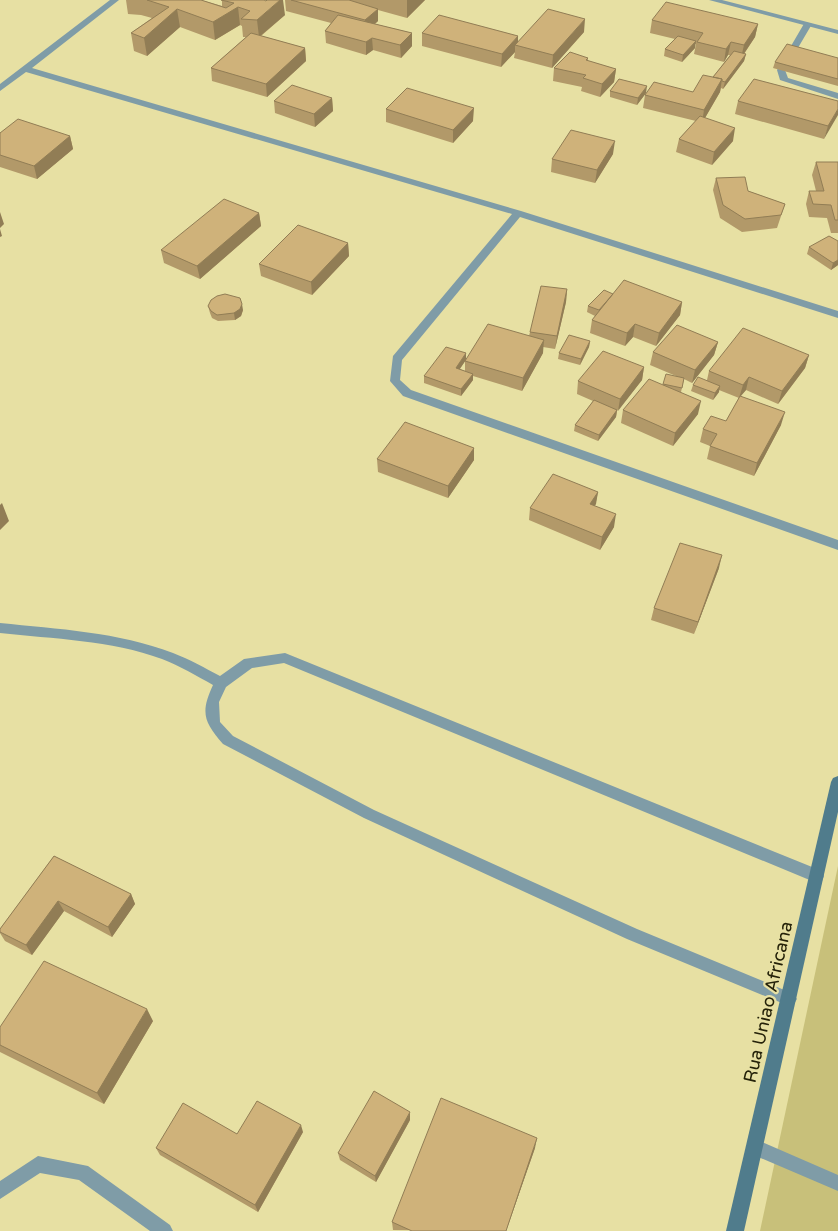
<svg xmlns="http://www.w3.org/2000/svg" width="838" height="1231" viewBox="0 0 838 1231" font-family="'Varela Round',sans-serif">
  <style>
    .green { fill: #c8c07a }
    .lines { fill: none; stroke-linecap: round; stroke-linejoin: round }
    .service { fill: #7f9ca7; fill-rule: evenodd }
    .minor { fill: #7f9ca7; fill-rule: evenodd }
    .secondary { fill: #507c8c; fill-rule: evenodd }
    .wall { fill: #b29969; fill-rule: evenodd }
    .shaded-wall { fill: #917d55 }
    .building { fill: #cfb27a; stroke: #917d55 }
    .labels { text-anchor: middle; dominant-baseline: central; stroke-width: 4.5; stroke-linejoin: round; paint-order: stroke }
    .near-street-label { font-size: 18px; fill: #252209; stroke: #e7e0a3 }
  </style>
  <rect width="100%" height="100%" fill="#e7e0a3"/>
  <path class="green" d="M838,866V1231H760Z"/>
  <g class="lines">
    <path class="service" d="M805,22L812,24L785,70L788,78L838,93V99L780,80L777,70Z
      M755,1139L838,1175V1191L749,1153L747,1147L749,1141Z"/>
    <path class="minor" d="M110,0H119L32,68L521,211L838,311V318L520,217L402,360L400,380L411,390L838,540V550L403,396L390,381L393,356L512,214L26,72L0,91V84Z
      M709,0H722L838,30V34Z
      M0,623C58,629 118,632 173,653C189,659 205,668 220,676L244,659L285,653L822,871L824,876L822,881L817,883L812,881L284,663L252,668L226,687L219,702L220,722L233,736L374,810L637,929L794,994L797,999L794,1004L789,1006L627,939L364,818L223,744C204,722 200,713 213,685C197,676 180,666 162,659C111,640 53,639 0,633Z
      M38,1156L88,1166L170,1225L173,1231H150L79,1180L40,1173L0,1199V1181Z"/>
    <path class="secondary" d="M838,776V812L744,1231H726L831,782L833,778Z"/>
  </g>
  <path class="wall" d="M126,0H201L222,6V0L285,15L261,36L305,48L306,61L267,97L212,81L211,68L246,37H243L242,26L240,25L215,40L180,27L147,56L134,51L131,33L152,18L141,15L128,14Z
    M285,0H425L407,18L378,10V21L375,24L412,33V46L401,58L373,50L366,55L326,43L325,31L331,23L286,11Z
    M652,20L758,24L755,37L744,54H746L744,61L723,89L721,88L720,92L705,118L733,141L712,165L676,152L679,139L696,121L643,108L645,95L693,92L713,77L730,55H728L724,62L694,54L696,44H695V48L682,62L664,56L665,49L675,39L650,33Z
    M584,32L552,68L514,58L515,52L501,67L422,46V33L518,42Z
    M588,58V61L616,69L614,82L600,97L581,91L582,87L553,81L554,68Z
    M838,58V86L773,68L775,62Z
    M610,91L646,93L637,105L610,97Z
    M332,98L333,111L315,127L275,113L274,101Z
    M738,101H838L824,139L735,114Z
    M386,109L473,121L453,143L386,122Z
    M0,133L70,136L73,149L37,179L0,167Z
    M613,154L595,183L551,172L552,159Z
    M816,162H838V233H831L827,218L809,217L806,204L809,191H816L812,175Z
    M716,178L748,191L785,204L777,228L742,232L720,218L713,190Z
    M259,213L261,226L200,279L164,263L161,250Z
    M838,241V265L831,270L807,254L809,247Z
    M348,243L349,256L312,295L261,276L259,264Z
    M567,289L566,302L555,349L543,347V353L522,391L473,376V380L461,396L424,383V376L529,336L530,332ZM465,361V371L460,369Z
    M613,294L682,302L680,315L656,346L633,337L625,346L590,333L592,320L595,316L587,312L588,306Z
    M208,306L243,310L241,316L235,320L218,321L212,318L210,313Z
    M590,341L589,347L580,365L558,359L559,353Z
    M718,342L714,355L692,383L684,379L681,392L698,414L673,446L621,423L623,410L676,376L650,365L653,352Z
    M809,355L805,368L778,404L746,390L740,397L781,425L754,476L707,459L710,446L700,442L703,429L726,421L739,398L719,390V392L713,400L691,391L693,385L707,380L709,371Z
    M644,367L642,380L617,411L616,417L598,441L574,431L575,425L593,401L577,394L578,381Z
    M474,448V460L448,498L378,472L377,459Z
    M598,492L595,506L614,527L600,550L529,520L530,508Z
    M719,568L694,634L651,620L654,608Z
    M54,856L131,894L135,904L112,937L64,911L32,955L5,941L0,933V929Z
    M153,1021L104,1104L0,1052V1027Z
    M410,1120L376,1182L340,1160L338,1153Z
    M303,1132L258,1212L160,1155L156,1148L237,1134Z
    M535,1148L506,1231L393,1230L392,1222Z"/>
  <path class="shaded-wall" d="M280,0H283L285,15L259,37L257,20Z
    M407,0H425L407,18Z
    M238,7L240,25L215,40L213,22Z
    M177,9L180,27L147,56L144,38Z
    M378,9V21L365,32V20Z
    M585,19L584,32L552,68L553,55Z
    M758,24L755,37L741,58L744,45Z
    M412,33V46L401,58L400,45Z
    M518,36V46L515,45V52L501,67L502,54Z
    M372,38L373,50L366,55V42Z
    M696,41L695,48L682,62L683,55Z
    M731,42L728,55L724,62L726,49Z
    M305,48L306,61L267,97L266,84Z
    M746,54L744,61L723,89L725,82Z
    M616,69L614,82L600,97L602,84Z
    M722,79L720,92L702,123L704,110Z
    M647,86L646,93L637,105L638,98Z
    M332,98L333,111L315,127L314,114Z
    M474,108L473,121L453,143V130Z
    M838,109V115L824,139L828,126Z
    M735,128L733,141L712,165L714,152Z
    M70,136L73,149L37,179L34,166Z
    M615,141L613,154L595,183L597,170Z
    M0,212L4,224L0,228Z
    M259,213L261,226L200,279L197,266Z
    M0,229L2,236L0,237Z
    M348,243L349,256L312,295L311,282Z
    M838,260V265L831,270L833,263Z
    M567,289L566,302L555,349L557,336Z
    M682,302L680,315L656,346L659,333Z
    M242,304L243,310L241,316L235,320L234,313Z
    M635,324L633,337L625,346L627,333Z
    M544,340L543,353L522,391L523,378Z
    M590,341L589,347L580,365L581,359Z
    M718,342L714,355L692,383L695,370Z
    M466,353V360L456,374V368Z
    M809,355L805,368L778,404L782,391Z
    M644,367L642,380L618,411L620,399Z
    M473,374V380L461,396V389Z
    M749,377L746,390L739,398L743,385Z
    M720,386L719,392L713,400L715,393Z
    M701,401L698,414L673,446L675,433Z
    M617,410L616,417L598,441L599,435Z
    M785,412L781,425L754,476L757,463Z
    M474,448V460L448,498V486Z
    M598,492L596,504L588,516L590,504Z
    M2,503L9,521L0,530V505Z
    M616,514L614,527L600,550L602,537Z
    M722,555L719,568L694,634L698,622Z
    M131,894L135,904L112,937L108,927Z
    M58,901L64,911L32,955L26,945Z
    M147,1009L153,1021L104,1104L97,1093Z
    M410,1112V1120L376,1182L375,1176Z
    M301,1125L303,1132L258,1212L255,1205Z
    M537,1138L535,1148L506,1231Z"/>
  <path class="building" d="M147,0H201L226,8L234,3L221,0H264L266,1L267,0H280L257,20L241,19L250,11L238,7L213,22L177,9L144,38L131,33L169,7Z
    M291,0H349L378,9L365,20Z
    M666,2L758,24L744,45L731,42L726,49L697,42L703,33L652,20Z
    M548,9L585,19L553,55L515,45Z
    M338,15L412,33L400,45L372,38L366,42L325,31Z
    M439,15L518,36L502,54L422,33Z
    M251,33L305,48L266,84L211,68Z
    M678,36L696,41L683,55L665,49Z
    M787,44L838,58V79L775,62Z
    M734,51L746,54L725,82L722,81V79L713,77Z
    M570,52L588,58L586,60L616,69L602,84L583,78L586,75L554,68Z
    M703,75L722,79L704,110L645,95L654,82L693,92Z
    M619,79L647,86L638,98L610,91Z
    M754,79L838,101V109L828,126L738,101Z
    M292,85L332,98L314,114L274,101Z
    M407,88L474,108L453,130L386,109Z
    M700,116L735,128L714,152L679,139Z
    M18,119L70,136L34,166L0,155V133Z
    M571,130L615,141L597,170L552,159Z
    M816,162H838V220H835L831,205L813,204L809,191H824Z
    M745,177L748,191L785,204L781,215L745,219L723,205L716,178Z
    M224,199L259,213L197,266L161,250Z
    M298,225L348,243L311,282L259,264Z
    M829,236L838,241V260L833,263L809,247Z
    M624,280L682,302L659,333L635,324L627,333L592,320Z
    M541,286L567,289L557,336L530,332Z
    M604,290L613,294L599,310L588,306Z
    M225,294L240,298L242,304L240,309L234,313L217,315L211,311L208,306L211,300L217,296Z
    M488,324L544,340L523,378L465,361Z
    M677,325L718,342L695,370L653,352Z
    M743,328L809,355L782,391L749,377L743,385L709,371Z
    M569,335L590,341L581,359L559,353Z
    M446,347L466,353L456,368L473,374L461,389L424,376Z
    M603,351L644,367L620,399L578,381Z
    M666,374L684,378L682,388L663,384Z
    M698,377L720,386L715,393L693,385Z
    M649,379L701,401L675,433L623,410Z
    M740,396L785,412L757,463L710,446L717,434L703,429L711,416L726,421Z
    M594,400L617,410L599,435L575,425Z
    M405,422L474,448L448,486L377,459Z
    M553,474L598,492L590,504L616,514L602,537L530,508Z
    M680,543L722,555L698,622L654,608Z
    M54,856L131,894L108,927L58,901L26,945L0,932V929Z
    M44,961L147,1009L97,1093L0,1045V1027Z
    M374,1091L410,1112L375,1176L338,1153Z
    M441,1098L537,1138L506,1231H412L392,1222Z
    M257,1101L301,1125L255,1205L156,1148L183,1103L237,1134Z"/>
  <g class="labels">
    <g class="near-street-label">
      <text transform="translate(768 1002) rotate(-77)">Rua Uniao Africana</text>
    </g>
  </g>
</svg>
